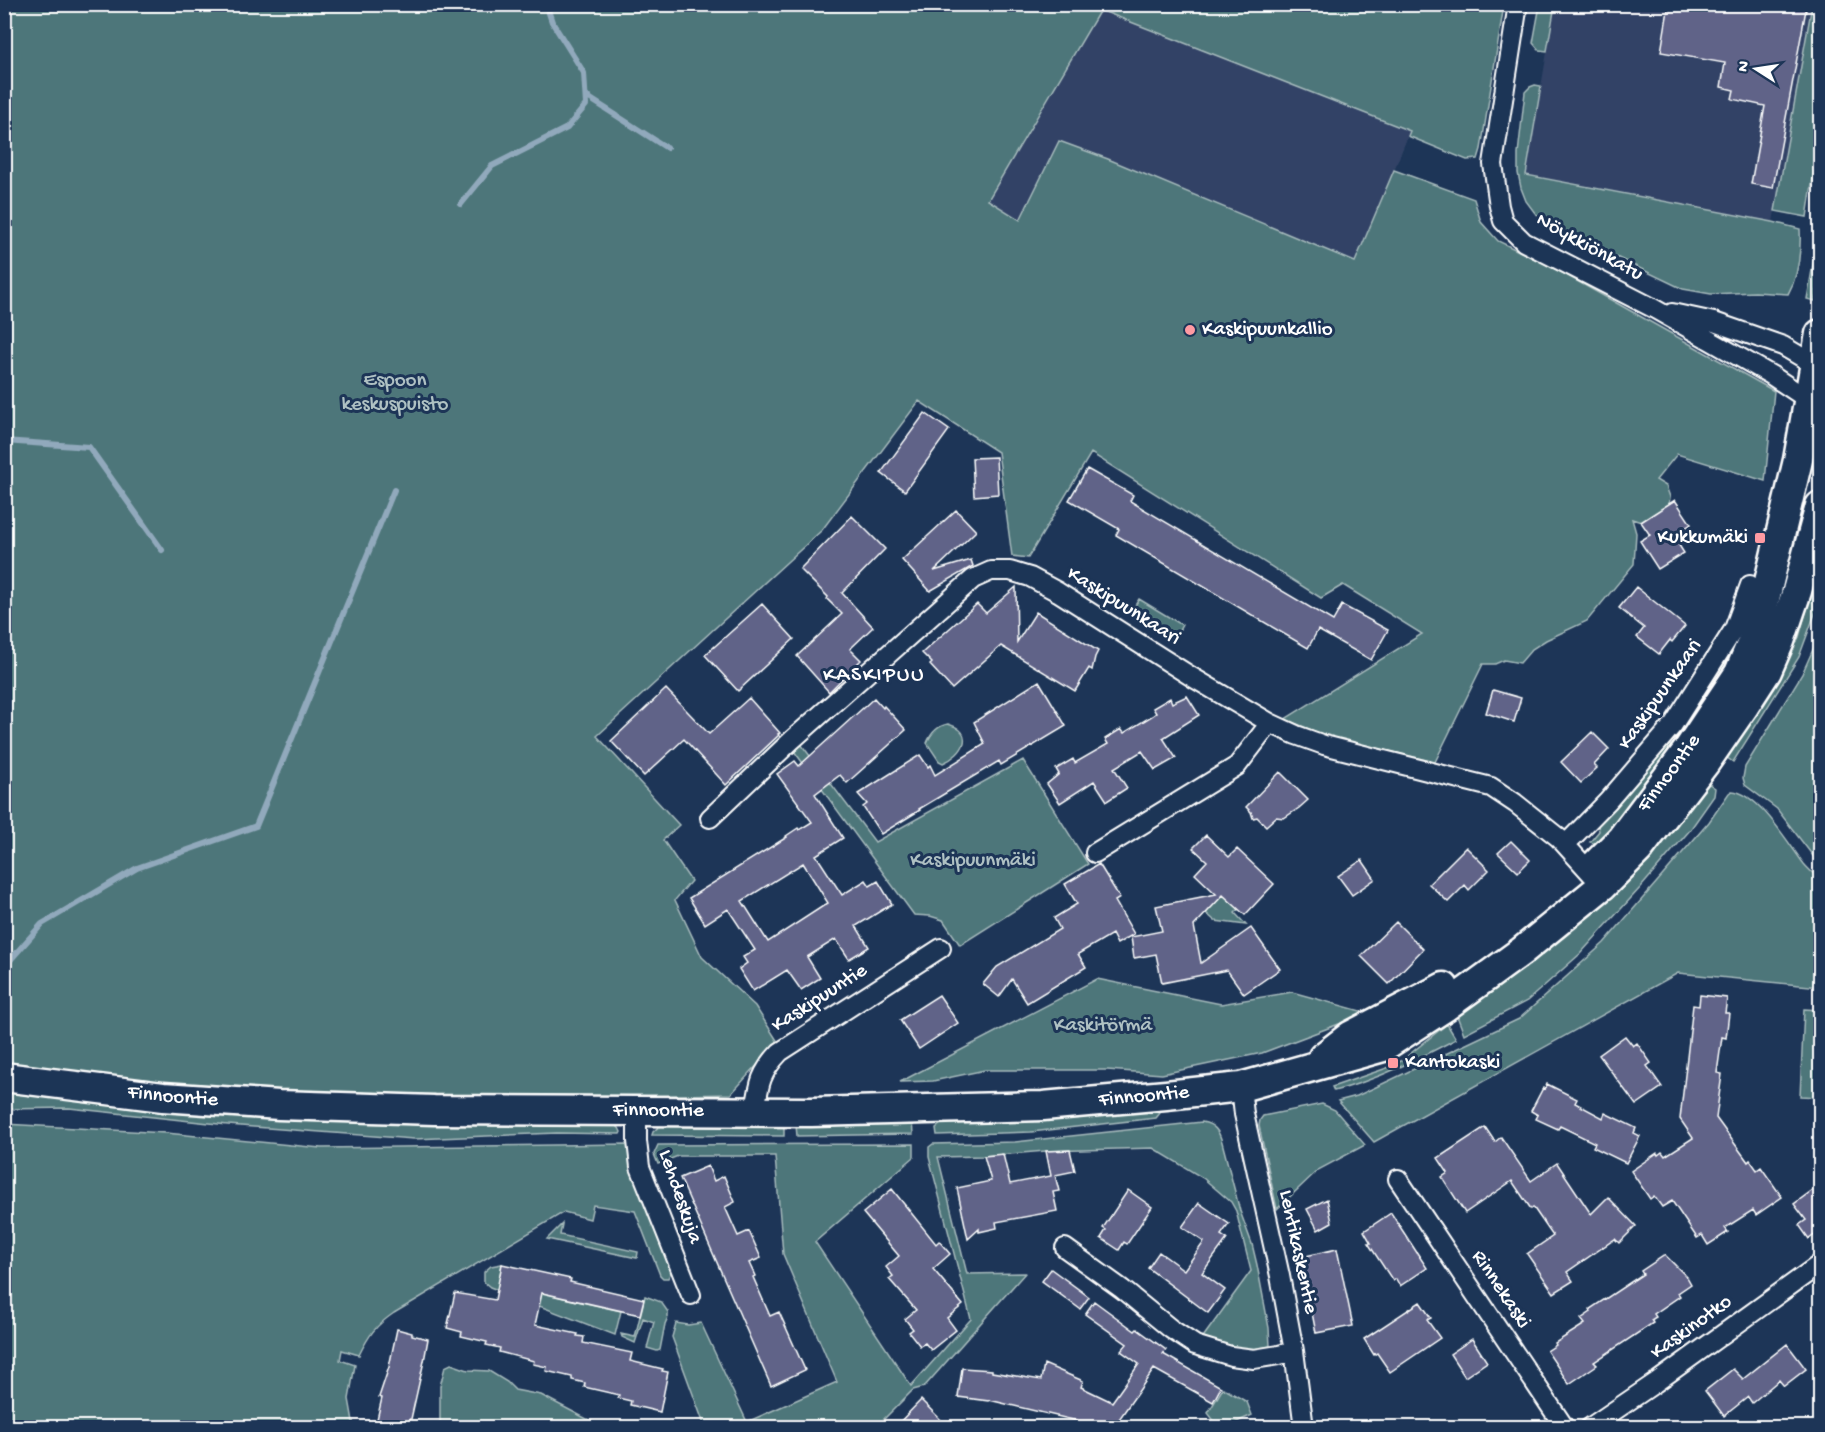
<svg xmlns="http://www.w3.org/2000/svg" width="1825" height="1432" viewBox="0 0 1825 1432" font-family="'Gochi Hand',sans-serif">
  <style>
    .built { fill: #314366 }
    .green { fill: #4e767a; stroke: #a6babc; stroke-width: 1.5 }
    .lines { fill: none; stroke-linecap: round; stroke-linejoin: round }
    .stream { stroke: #91a9bc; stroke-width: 6 }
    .building { fill: #616488; stroke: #fff; stroke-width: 1.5; fill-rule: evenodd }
    .minor-casing { stroke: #fff; stroke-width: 22 }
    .primary-casing { stroke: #fff; stroke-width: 33 }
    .minor { stroke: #1d3557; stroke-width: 18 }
    .primary { stroke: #1d3557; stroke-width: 28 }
    .poi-dot { fill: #ff9aa2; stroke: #1d3557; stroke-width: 2 }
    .labels { text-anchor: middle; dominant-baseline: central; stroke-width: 6; stroke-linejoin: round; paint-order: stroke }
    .street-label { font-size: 21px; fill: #fff; stroke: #1d3557 }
    .poi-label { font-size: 21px; fill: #fff; stroke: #1d3557; text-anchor: start }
    .park-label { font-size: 21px; fill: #afc1c3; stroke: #1d3557 }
    .neighbourhood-label { font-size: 22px; letter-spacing: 1.5px; fill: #fff; stroke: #1d3557 }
  </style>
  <rect width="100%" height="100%" fill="#1d3557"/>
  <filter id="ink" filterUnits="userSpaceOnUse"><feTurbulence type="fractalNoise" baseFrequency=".0167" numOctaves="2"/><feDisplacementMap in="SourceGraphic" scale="12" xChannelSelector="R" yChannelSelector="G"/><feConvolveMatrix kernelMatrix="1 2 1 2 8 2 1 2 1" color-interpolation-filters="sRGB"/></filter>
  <g filter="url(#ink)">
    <path class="built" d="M1555,5H1812L1773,222L1526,175Z
      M1100,10L1410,131L1356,263L1108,159L1059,141L1020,220L988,200Z"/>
    <path class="green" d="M4,5H1504L1481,149L1478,159L1467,160L1408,136L1410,131L1100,10L988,200L1020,220L1059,141L1108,159L1355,262L1394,170L1474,199L1481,222L1498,241L1552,267L1774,391L1765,481L1677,454L1656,480L1666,486L1670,497L1669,504L1641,522L1632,519L1636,533L1634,564L1587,621L1546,640L1532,649L1520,663L1504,660L1495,664H1483L1435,762L1326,736L1285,719L1422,634L1343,585L1321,598L1091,453L1028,558L1012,556L998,452L919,401L822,530L597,736L679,825L663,840L691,881L675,900L702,957L755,1006L778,1042L731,1094L588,1097H358L99,1080L5,1066Z
      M1540,5H1555L1547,51L1539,50L1533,43Z
      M1812,5H1820V133L1807,217L1775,211Z
      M1535,85L1541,86L1526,175L1773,222L1800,229C1801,250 1799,275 1788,294L1755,292L1711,294L1683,289L1560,230L1535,213L1526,201L1521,188L1518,173V154L1525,92L1530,87Z
      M1820,224V263L1815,301L1807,299Z
      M1820,562V600L1799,657L1733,762L1720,753L1740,737L1757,714L1782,670L1799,637Z
      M1139,599L1182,625L1173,641L1129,615Z
      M1746,621L1752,622L1685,743L1677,737L1675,733Z
      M1820,634V865L1777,809L1745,785L1743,778L1745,767L1802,674Z
      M948,724C976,732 964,754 943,763L939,761L927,743C931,733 937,726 948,724Z
      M801,744L875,842L1023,760L1088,864L960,945L943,920L930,916L914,915L794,751Z
      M1665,744L1669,745L1679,751L1599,845L1590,842L1599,831L1597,819Z
      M1702,779L1715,788L1714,796L1690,830L1641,887L1580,954L1527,1001L1464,1034L1454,1008Z
      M1732,791C1759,793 1788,843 1804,864C1809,870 1815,875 1820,880V987L1678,973L1374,1142L1338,1101L1357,1096L1519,1019L1604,943L1709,822L1729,793Z
      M1223,895L1239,909L1235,913L1246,925L1215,921L1206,913Z
      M1097,979L1221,1004L1292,992L1368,1013L1262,1053L1162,1074L1107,1070H985L933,1081L900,1082Z
      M1804,1009L1820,1010V1097L1800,1096Z
      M1447,1024L1456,1039C1416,1060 1377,1080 1334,1091L1332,1087L1387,1068L1401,1061Z
      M5,1092L175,1110L610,1121L619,1128L621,1132L620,1134L557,1133L414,1139L228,1125L69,1108L5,1109Z
      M1322,1104L1335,1110L1365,1145L1318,1170L1277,1209L1259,1126L1260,1120L1263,1116Z
      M1159,1110L1160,1113L1156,1118L1031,1132L937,1135L936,1128L946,1120L1035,1119Z
      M912,1121L913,1134L797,1136L796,1125Z
      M1202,1122C1214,1124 1219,1131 1222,1142L1240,1211L1252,1244L1257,1265L1269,1328L1270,1346C1242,1352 1228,1350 1201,1340L1251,1271L1236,1211L1231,1202L1203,1178L1153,1148L1046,1151L984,1156L938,1157L967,1274L1025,1273L924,1387L913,1390L876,1427H705L672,1337L676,1323L688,1325L701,1323L747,1422L837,1382L783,1254L775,1156H678L658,1164L654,1154L658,1145L914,1144V1157L815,1242L911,1386L971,1319L929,1157V1147L933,1144L1015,1142Z
      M663,1123L784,1125V1136L652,1135L653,1132Z
      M4,1124L166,1133L321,1148L627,1144L631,1163L673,1268L668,1278H663L660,1275L635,1211L593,1205L590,1219L564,1212L394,1313C375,1326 369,1335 359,1355L342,1350L340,1360L355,1365L349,1399L354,1427H5Z
      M562,1224L560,1235L638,1252L637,1258L547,1239Z
      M502,1264L499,1281L564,1298L621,1311L615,1335L490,1287L484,1282V1272L491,1266Z
      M645,1296L661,1302L668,1312V1317L665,1324L660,1350L657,1351L647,1348L654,1322L643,1318L635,1343L622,1337L621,1334L635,1337Z
      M451,1364L468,1370L489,1371L507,1382L515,1390L541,1395L602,1427H440V1386L445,1367Z
      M1223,1388L1247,1402L1252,1415L1226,1427H1219L1208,1413Z"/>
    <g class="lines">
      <path class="stream" d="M586,96L667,148
        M461,204L492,166L567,128L586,105L584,73L552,22L546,4
        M4,441L89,447L162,550
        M4,967L42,924L137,868L256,826L394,490"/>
    </g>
    <path class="building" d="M1669,4H1807L1773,188L1751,184L1765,106L1732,99L1734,90L1721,87L1725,63L1661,52Z
      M925,413L949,430L905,491L881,473Z
      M996,457L998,494L974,496L972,458Z
      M1087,469L1133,495L1130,501L1333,621L1342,605L1388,630L1371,660L1318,630L1308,648L1116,535L1119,529L1069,500Z
      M1675,500L1691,524L1673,536L1684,553L1658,569L1640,541L1650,535L1641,522Z
      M956,510L976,531L934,571L971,560L973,566L930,591L902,560Z
      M852,516L885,549L842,593L873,627L850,649L861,660L829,692L797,656L842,614L827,599L828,597L800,569Z
      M1016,587L1017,642L1036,612L1098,651L1095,657L1092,670L1089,668L1075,691L1001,646L952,689L930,665L932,663L922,653L977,604L986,613Z
      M1636,587L1685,626L1672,642L1670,640L1659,654L1637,637L1644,628L1619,608Z
      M762,604L794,639L738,691L705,655Z
      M1039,681L1066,726L1001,765L999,761L919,809L920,810L881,834L863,807L867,804L858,794L920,755L928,767L930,765L935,775L985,744L974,722Z
      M666,689L709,734L749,698L780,733L778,734L779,735L726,785L684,739L644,776L611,741Z
      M1493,690L1521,698L1514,722L1486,713Z
      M1187,696L1199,715L1163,738L1176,758L1155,770L1142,751L1114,768L1127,788L1107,801L1094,781L1060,803L1047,784L1059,774L1056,769L1073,759L1075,763L1108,744L1105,739L1121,729L1124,733L1152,716L1156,713L1153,708L1170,698L1172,703Z
      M874,698L883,708L884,706L906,730L847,783L840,775L815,794L843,838L816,855L842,895L866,880L870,886L878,881L892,904L856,926L869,947L849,959L836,939L807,957L820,978L801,990L787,970L753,991L739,969L747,963L743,957L755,950L728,909L705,924L689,898L787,837L786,836L798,828L799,830L812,822L777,774L795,761L799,766ZM803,863L828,903L768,942L742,901Z
      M1592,732L1609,749L1594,765L1597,768L1581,783L1561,762Z
      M1280,772L1308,800L1299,808L1284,818L1276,817L1266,826L1257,817L1253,818L1251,812L1246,807Z
      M1206,835L1229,857L1237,849L1274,884L1245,915L1223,895L1194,926L1201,963L1251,928L1280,969L1244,994L1227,970L1162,983L1156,954L1134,958L1131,937L1162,931L1156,906L1216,894L1195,874L1207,861L1193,848Z
      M1511,841L1530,860L1518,872L1498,853Z
      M1466,847L1489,870L1469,890L1465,885L1448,902L1429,884Z
      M1362,860L1375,879L1352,895L1338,876Z
      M1099,864L1120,898L1115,901L1134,934L1117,944L1112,934L1078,954L1086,967L1027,1003L1012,979L999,997L983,984L997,967L1060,929L1054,918L1077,904L1065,884Z
      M1396,922L1423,949L1389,984L1361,956Z
      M939,995L958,1023L919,1049L900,1020Z
      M1700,995L1727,998L1725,1013H1729L1726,1038L1722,1037L1717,1073L1722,1074L1716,1118L1748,1162L1750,1160L1757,1170L1761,1167L1782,1197L1756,1215L1753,1210L1725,1228L1728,1232L1708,1245L1702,1235L1697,1238L1672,1201L1662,1207L1654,1196L1650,1199L1631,1171L1657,1153L1658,1155L1662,1152L1665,1156L1693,1138L1680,1119L1693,1005L1699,1006Z
      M1625,1036L1633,1046L1637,1043L1651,1063L1647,1066L1662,1087L1636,1105L1599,1055Z
      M1547,1084L1577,1099L1575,1103L1603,1118L1605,1113L1636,1128L1634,1133L1640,1136L1626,1163L1593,1147L1595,1143L1560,1126L1558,1129L1536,1119L1538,1115L1531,1111L1543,1088L1545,1089Z
      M1485,1127L1495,1142L1501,1137L1531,1181L1557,1163L1591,1214L1608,1197L1636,1226L1619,1243L1615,1239L1567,1272L1573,1281L1554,1293L1527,1254L1553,1236L1533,1207L1531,1209L1512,1181L1465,1213L1442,1177L1448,1173L1438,1158Z
      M1070,1150L1075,1171L1055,1175L1059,1191L1053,1192L1057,1211L996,1222L997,1228L979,1232V1229L968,1239L957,1188L991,1181L984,1156L1003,1154L1010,1184L1051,1176L1046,1151Z
      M708,1166L714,1181L724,1176L735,1202L725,1207L738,1236L749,1231L761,1258L749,1263L755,1276L753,1277L770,1316L779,1312L805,1370L771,1386L680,1178Z
      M1821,1184V1240L1816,1234L1809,1239L1799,1225L1806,1220L1794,1204Z
      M892,1189L936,1244L939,1241L950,1254L933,1269L963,1305L947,1318L956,1330L931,1350L925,1343L920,1346L909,1332L913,1329L905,1319L916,1310L889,1279L893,1276L886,1267L899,1256L863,1213Z
      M1128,1190L1152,1207L1127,1244L1124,1242L1119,1250L1101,1238L1106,1230L1103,1228Z
      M1327,1199L1332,1222L1318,1230L1307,1209Z
      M1199,1203L1229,1224L1221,1235L1227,1239L1202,1273L1225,1290L1208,1313L1148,1268L1159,1252L1184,1270L1204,1242L1182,1227Z
      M1391,1213L1427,1268L1400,1286L1396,1279L1393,1281L1368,1243H1371L1364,1231Z
      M1337,1249L1353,1326L1316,1333L1301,1257Z
      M1665,1255L1687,1277L1691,1284L1678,1293L1680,1296L1654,1314L1656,1317L1651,1320L1653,1323L1594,1362L1597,1365L1569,1384L1547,1351L1556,1345L1555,1343L1585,1324L1581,1319L1591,1312L1590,1309L1643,1274L1641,1271Z
      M502,1264L571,1279L570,1282L644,1299L640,1315L542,1293L535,1325L578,1334L577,1336L584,1337L583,1343L632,1353L630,1361L663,1369L662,1371L668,1372L660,1412L630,1405L631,1401L618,1398L619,1395L584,1387L585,1383L572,1380V1377L546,1371L547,1367L533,1364L534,1361L499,1352L500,1348L486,1345L487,1342L461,1336L462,1332L447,1328L455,1293L495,1300Z
      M1051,1269L1089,1297L1080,1309L1042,1281Z
      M1094,1301L1135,1331L1137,1329L1166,1350L1163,1354L1221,1387L1213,1402L1154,1369L1113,1428H1084L1086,1423L989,1400V1401L958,1397L962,1368L992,1370V1372L1041,1380L1044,1364L1083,1381L1081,1387L1112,1402L1139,1364L1121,1351L1127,1344L1085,1314Z
      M1420,1302L1431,1318L1427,1320L1440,1338L1390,1372L1377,1353L1374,1355L1364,1339Z
      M397,1329L412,1333V1335L428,1339L424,1361L409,1428H375L382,1398L379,1397L389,1367Z
      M1472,1339L1487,1362L1465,1377L1450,1354Z
      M1787,1344L1806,1369L1784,1386L1779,1380L1752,1403L1748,1397L1724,1416L1705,1391L1733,1369L1743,1379Z
      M921,1400L949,1428H894Z"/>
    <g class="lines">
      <g class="minor-casing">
        <path id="minor" d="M1518,4L1493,164L1499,206L1503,221L1524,242L1653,308L1771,375L1816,405
          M1672,313L1714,322L1783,346L1820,368
          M710,818L792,740L973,579L991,571H1010L1030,577L1058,592L1192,677L1270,723L1296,735L1324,745L1491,787L1515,803L1559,838L1597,880
          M1566,844L1608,801L1673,725L1734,629L1750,585
          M1095,853L1237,766L1270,723
          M1241,1087L1244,1114L1280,1276L1294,1351L1304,1428
          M637,1112V1141L640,1167L691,1295
          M755,1112C759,1084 760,1073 780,1052L941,948
          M1398,1179L1565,1428
          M1065,1248L1122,1289L1171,1329L1195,1345L1231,1356L1254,1359L1279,1355L1294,1351
          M1589,1428L1655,1383L1820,1264"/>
      </g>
      <g class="primary-casing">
        <g id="primary">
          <path id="s1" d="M1596,864L1621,839L1687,751L1739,673L1758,628L1798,460L1820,334"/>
          <path d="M1323,1057L1350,1036L1444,987"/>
          <path id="s2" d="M4,1077L163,1097L279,1105L434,1110L811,1112L1043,1106L1166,1095L1241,1087L1383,1047L1445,1007L1522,951L1602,886L1639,849L1705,763L1745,705L1767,671L1780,641L1797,591L1820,506"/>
        </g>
      </g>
      <use href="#minor" class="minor"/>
      <use href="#primary" class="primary"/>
    </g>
  </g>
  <g class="poi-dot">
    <circle cx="1190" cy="330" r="6"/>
    <rect x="1754" y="532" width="12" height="12" rx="3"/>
    <rect x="1387" y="1057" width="12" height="12" rx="3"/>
  </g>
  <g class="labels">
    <g class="street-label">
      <text transform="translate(1589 248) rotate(29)">Nöykkiönkatu</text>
      <text transform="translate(1123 607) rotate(32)">Kaskipuunkaari</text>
      <text transform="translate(1661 695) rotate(-55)">Kaskipuunkaari</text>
      <text stroke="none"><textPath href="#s1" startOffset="117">Finnoontie</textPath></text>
      <text transform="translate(820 999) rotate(-33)">Kaskipuuntie</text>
      <text stroke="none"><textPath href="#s2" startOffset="170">Finnoontie</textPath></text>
      <text stroke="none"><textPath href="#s2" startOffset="1142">Finnoontie</textPath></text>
      <text stroke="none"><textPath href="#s2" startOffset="656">Finnoontie</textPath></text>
      <text transform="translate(679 1197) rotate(71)">Lehdeskuja</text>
      <text transform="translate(1297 1252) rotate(78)">Lehtikaskentie</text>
      <text transform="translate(1500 1290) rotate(56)">Rinnekaski</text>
      <text transform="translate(1692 1328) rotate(-36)">Kaskinotko</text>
    </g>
    <g class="poi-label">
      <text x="1202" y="330">Kaskipuunkallio</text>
      <text x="1748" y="538" text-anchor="end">Kukkumäki</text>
      <text x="1405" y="1063">Kantokaski</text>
    </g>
    <g class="park-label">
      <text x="395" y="381">Espoon<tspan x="395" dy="24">keskuspuisto</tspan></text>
      <text x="973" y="861">Kaskipuunmäki</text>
      <text x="1103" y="1026">Kaskitörmä</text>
    </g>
    <g class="neighbourhood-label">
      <text x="874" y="676">KASKIPUU</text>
    </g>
  </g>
  <rect width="1825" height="1432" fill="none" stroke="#1d3557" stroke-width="24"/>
  <rect x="12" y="12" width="1801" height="1408" fill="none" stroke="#fff" stroke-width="2" filter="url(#ink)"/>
  <g transform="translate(1756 69) rotate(282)" stroke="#1d3557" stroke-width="4.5" paint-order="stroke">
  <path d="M0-4.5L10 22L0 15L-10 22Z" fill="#ffffff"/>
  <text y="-9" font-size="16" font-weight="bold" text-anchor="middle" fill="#ffffff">N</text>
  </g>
</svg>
